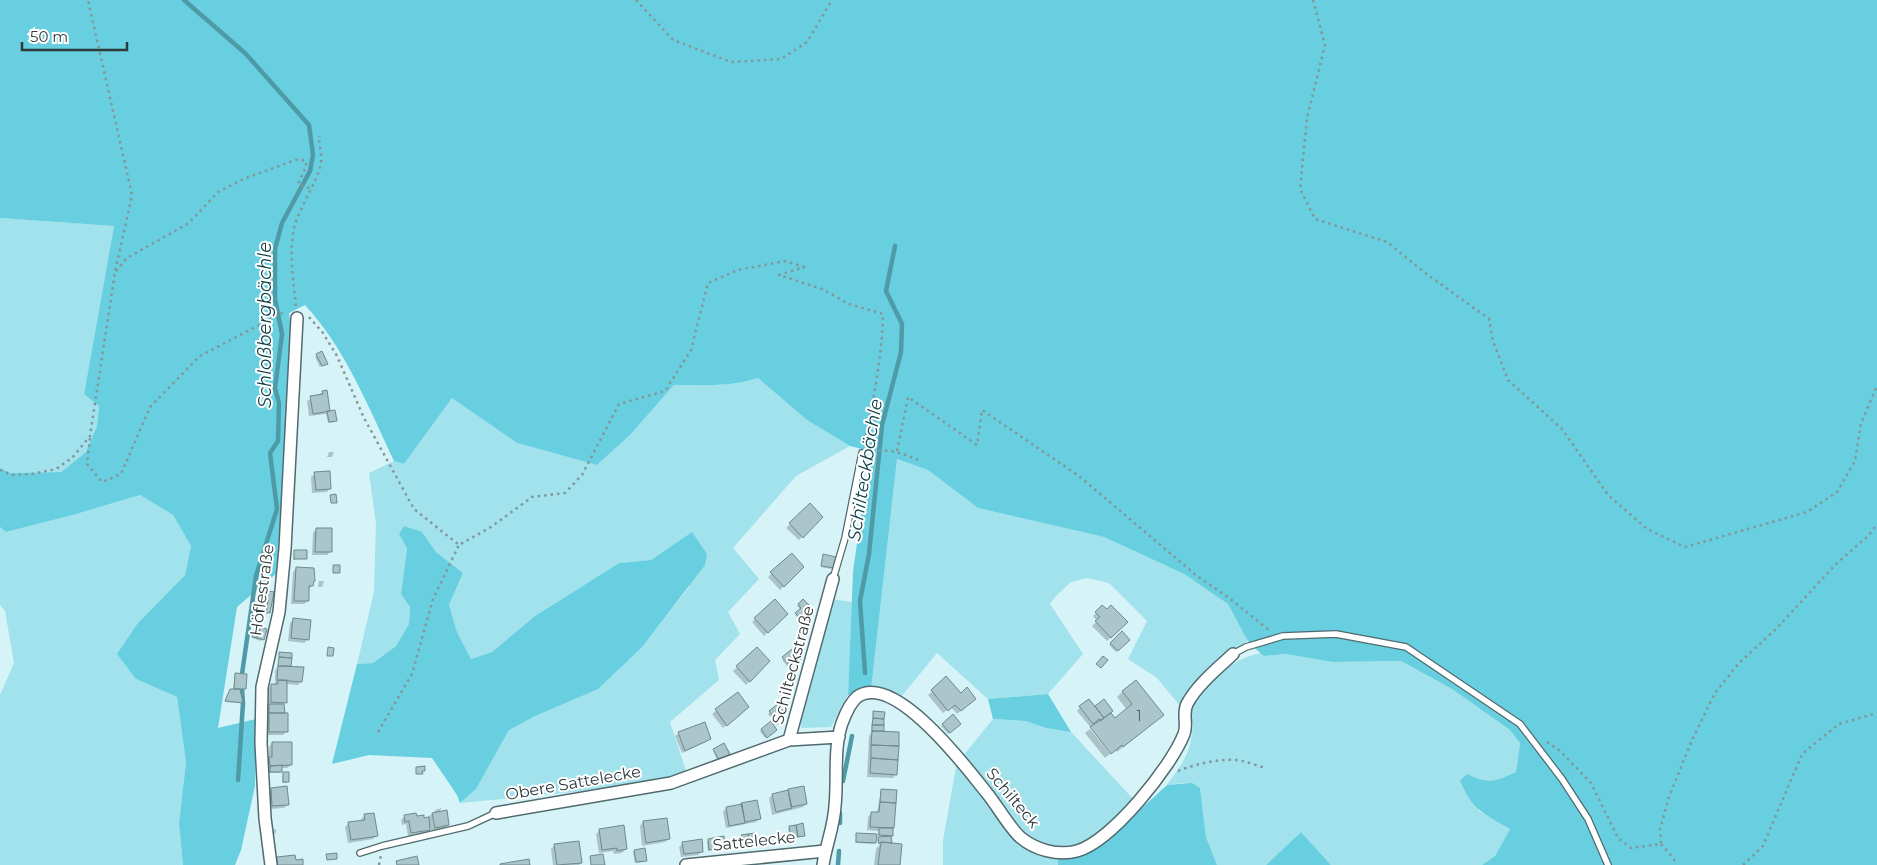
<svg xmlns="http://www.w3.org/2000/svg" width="1877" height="865" viewBox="0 0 1877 865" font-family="Montserrat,sans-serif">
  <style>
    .green { fill: #a1e2ed }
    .forest { fill: #67cfdf }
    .shadow { fill: #0003 }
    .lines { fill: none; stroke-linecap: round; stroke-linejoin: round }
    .stream { stroke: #4e9ba7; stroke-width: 4.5 }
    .building { fill: #aac6cb; stroke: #6f898e }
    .service-casing { stroke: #506a6e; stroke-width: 8 }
    .minor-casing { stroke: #506a6e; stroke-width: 14 }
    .path { stroke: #83979a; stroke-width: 2.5; stroke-dasharray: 2.5 4; stroke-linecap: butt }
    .service { stroke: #fff; stroke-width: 5.5 }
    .minor { stroke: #fff; stroke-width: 11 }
    .labels { text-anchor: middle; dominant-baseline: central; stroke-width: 4; stroke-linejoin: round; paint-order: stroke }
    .number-label { font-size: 14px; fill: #4e5d60 }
    .street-label { font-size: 16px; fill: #2f3a3c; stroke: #fff }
    .water-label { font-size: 18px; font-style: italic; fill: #114148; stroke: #fff }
  </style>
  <rect width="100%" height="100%" fill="#d6f3f8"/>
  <path class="green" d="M0,218L114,226L84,394L99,406L97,426L86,452L61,472L10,473L0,468Z
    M758,378L807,420L850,446L796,476L733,548L759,579L728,612L740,634L715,660L719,680L670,722L687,774L584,791L460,803L476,789L509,730L643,646L689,587L692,532L651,560L619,563L535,616L492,652L471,659L457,632L449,605L463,573L436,552L422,532L399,534L407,547L401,594L410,607L409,624L396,646L373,663L357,664L374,592L376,524L369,473L394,461L404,464L452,398L517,443L597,465L630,435L674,385C702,385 731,387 758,378Z
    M897,459L928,470L978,508L1104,537L1184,574L1228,604L1248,641L1228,654L1181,707L1157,678L1128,659L1147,621L1109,583L1087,578L1071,582L1056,596L1050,604L1083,654L1048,694L988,699L937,653L901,697L887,691L871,690Z
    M140,495L173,515L191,546L185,575L138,623L136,679L177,697L186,762L179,823L183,865H0V695L14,663L5,611L0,605V527L6,532L73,515Z
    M831,599L852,602L848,695L831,727L801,728L800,712Z
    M1261,653L1264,656L1286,654L1332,662L1401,661L1452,689L1510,730L1520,743L1516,772C1496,781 1489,785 1468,774L1479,811L1510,829L1495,856L1482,865H1331L1301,832L1266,865H1217L1206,837L1200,788L1184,783L1167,785C1184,761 1191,753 1193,724L1187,716C1202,686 1227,660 1261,653Z
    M993,719L1026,721L1046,728L1071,732L1135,801L1127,811L1084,844L1049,847L1027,837L1016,826L962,757Z
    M957,762L1038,852L1058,859V865H943V840Z"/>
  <path class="forest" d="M0,0H1877V865H1482L1495,856L1510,829C1484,814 1471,809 1460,780L1468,774C1489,785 1496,781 1516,772L1520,743L1510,730L1452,689L1401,661L1332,662L1286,654L1264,656L1251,645L1245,636L1228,604L1184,574L1104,537L978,508L928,470L897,459L871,690L848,695L853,572L862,507L873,452L850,446L807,420L758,378C731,387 702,385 674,385L630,435L597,465L517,443L452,398L404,464L394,461C369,408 345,348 305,305L289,313L292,338L277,573L237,607L218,728L256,719L255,786L241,850L235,865H183L179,823L186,762L177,697L136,679L117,654L138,623L185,575L191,546L173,515L140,495L73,515L6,532L0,527V468L10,473L61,472L86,452L97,426L99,406L84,394L114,226L0,218Z
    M404,526L422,532L436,552L463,573L449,605L457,632L471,659L492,652L535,616L619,563L651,560L692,532L707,554L705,565L643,646L598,689L535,716L509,730L476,789L460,803L457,795L432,758L369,755L332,764L357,664L373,663L396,646L409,624L410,607L401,594L407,548L399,534Z
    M1048,694L1071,732L1046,728L1026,721L993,719L988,699Z
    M1192,783L1200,788L1206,837L1217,865H1058V859L1078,853L1107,840L1167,785Z
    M1301,832L1331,865H1266Z"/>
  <path class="shadow" d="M317,355L325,365L320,367L315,357Z
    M323,392L329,412L335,420L334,422L328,423L326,414L309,416L307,401Z
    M329,452H334L332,457H327Z
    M315,474L330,488L327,492L312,493L311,477Z
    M810,505L821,517L799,540L786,528Z
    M316,529L330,552L327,555H312L313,533Z
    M295,551L306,558L293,560Z
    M792,555L802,567L780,590L768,577Z
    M824,556L833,568L831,569L821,567Z
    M296,568L312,586L308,590V601L304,604H291L293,572Z
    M319,581H324L322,587H318Z
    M264,592L272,593L268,614H265L267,601L261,600Z
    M775,601L786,614L764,636L752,622Z
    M803,601L805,613L808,616L802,622L795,615L801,610L797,606Z
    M1102,607L1126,622L1107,641L1092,626L1097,621L1093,616Z
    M293,620L308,639L304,643L288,641L290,623Z
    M254,630H266L261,641L252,638Z
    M1122,633L1128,640L1116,652L1109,645Z
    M757,649L769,661L746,685L733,671Z
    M792,651L799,659L789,668L782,660Z
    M280,654L290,666L288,668L301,681L298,685L286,684L285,702L283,705L287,731L283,735H266L268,688L272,685H275V670L277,668Z
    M235,675L245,689L239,690L241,703L225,702L229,692L233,690Z
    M936,688L960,695L971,702L957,714L951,707L943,713L928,695Z
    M1123,691L1156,720L1117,752L1115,750L1112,753L1077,711L1080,707L1095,708L1104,701L1115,720L1127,710L1117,697Z
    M737,694L744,710L723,728L712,714Z
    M780,704L781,716L784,720L778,725L768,714Z
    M873,712L883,731L881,732L896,774L893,778L867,777L869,736L871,733Z
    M953,716L959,724L948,734L941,726Z
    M770,723L776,730L765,738L760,731Z
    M1090,729L1110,754L1105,758L1085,733Z
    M679,733L710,739L706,742L682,753L675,736Z
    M272,743L291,765L287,768H281L280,773H269V769H266V761L269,759V747Z
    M714,750L727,755L717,760L713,751Z
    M283,773L288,781L287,783H282Z
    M803,787L806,804L803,807L772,815L769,798L773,795Z
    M271,789L288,804L284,808L269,809L268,792Z
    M881,790L893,828L890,844L899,865H874L876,849L881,843H878L877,840L874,844L855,843L857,834L875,842L879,838H887V836H878V831L867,830L868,817L872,813H877Z
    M442,808L439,812L448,825L445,828L431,831V828L426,833L408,836L406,824L402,825L401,820L405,816L423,819L434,813L435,810Z
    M726,808L760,818L756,822L726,828L723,812Z
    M365,815L376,836L373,839L348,843L345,827L349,823L362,821L361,819Z
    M666,819L669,839L665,842L642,846L640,826L643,822Z
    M789,827L804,835L790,839L788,829Z
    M276,829V833L272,835V830Z
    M600,830L626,849L622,853L614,854L613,851L599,853L596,834Z
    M754,834L755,844L741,848L740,838Z
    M708,840L724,847L708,851L707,842Z
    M683,843L702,851L698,855L681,857L679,847Z
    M555,845L581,863L579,865H553L551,849Z
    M635,851L645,860L644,862L635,863L633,852Z"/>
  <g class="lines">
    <path class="stream" d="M184,0L245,53L309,125L313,155L310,171L282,223L275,249V299L282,334L275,388L279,403L278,441L270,453L277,509L256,576L242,674
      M865,673L860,601L869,554L882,425L901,352L902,324L886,291L895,246
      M238,780L243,703L242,689
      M843,781L852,736
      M840,823V813
      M838,865L839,851"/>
  </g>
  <path class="building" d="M322,351L328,364L322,366L316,354Z
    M327,390L330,411L313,414L310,396L323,394L322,391Z
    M335,410L337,421L329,422L327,411Z
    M330,471L331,489L316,490L314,472Z
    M336,494L337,503H331L330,495Z
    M810,503L823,517L803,538L789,523Z
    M316,528H332V552H315Z
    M294,550H307V559H294Z
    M792,553L804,567L784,587L770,572Z
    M823,554L836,557L834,568L821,566Z
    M333,565H340V573H333Z
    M296,567L314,568L315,581H314L313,586H309V601H294Z
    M264,590L274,592L270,613L266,612L268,600L262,599Z
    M775,599L788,614L768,633L754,618Z
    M803,599L812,608L807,613L810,616L804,622L795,613L801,608L798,604Z
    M1102,605L1107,609L1111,605L1128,622L1111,638L1095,621L1100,617L1095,612Z
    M293,618L311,620L309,640L291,638Z
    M255,627L260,629L257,638L252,637Z
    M260,627L267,629L264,640L257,638Z
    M1122,631L1130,640L1118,651L1110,643Z
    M328,647L334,648L333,656H327Z
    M757,647L770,661L750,682L736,666Z
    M792,649L801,659L791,667L782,657Z
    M279,652L292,653V658L279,657Z
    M1103,656L1108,660L1101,668L1096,664Z
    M279,657L292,658L291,666H278Z
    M278,666L304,667L302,682L277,680Z
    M235,673L247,674L246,689H234Z
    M946,676L961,693L967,687L976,699L961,711L955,705L948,711L931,690Z
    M278,680H287V703L271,702V684H278Z
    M1136,680L1164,715L1123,747L1122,745L1111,754L1090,727L1111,713L1115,718L1132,704L1122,691Z
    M230,689H240L243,703L225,701Z
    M738,692L749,707L727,726L715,709Z
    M1089,699L1104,718L1101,721L1099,719L1093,724L1079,706Z
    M1104,699L1113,711L1104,718L1095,706Z
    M780,702L788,711L782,716L785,720L780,724L769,711Z
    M269,704H284L285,713H269Z
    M873,711L885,712L884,719L873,718Z
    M269,713H288V732H269Z
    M953,714L961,724L950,733L942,724Z
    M873,718L884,719V725H872Z
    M771,721L777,730L767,738L761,729Z
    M705,722L711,739L685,751L678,732Z
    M872,725H884V731H872Z
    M872,731L899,732V746L871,745Z
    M272,742H292V765L270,766L269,757H272Z
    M724,743L730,754L719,760L713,749Z
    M871,745L899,746L898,760L871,758Z
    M871,758L898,760L897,775L870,773Z
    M282,765V772H270V766Z
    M425,766V771H422L423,774H416V767Z
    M283,772H289V782H283Z
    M287,786L289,805L272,806L271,788Z
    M804,786L807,804L791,807L788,789Z
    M881,789L897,790L896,803L880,802Z
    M788,790L792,808L776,812L772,794Z
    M757,800L761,819L745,822L741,803Z
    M880,802L896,803L894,828L870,827L871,812H879Z
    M742,804L745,823L729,826L726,807Z
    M447,810L449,825L435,828L432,813Z
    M374,813L378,836L351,840L348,822L365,820L364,814Z
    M416,813L417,816L424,815V818L429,817L430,830L411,833L409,821L405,822L404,815Z
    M667,818L670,839L646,843L643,821Z
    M803,823L805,836L798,837L796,825Z
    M624,825L627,849L617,851V848L602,850L599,829Z
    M796,825L798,837L791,838L789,826Z
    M879,828H893V836L879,835Z
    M755,833L757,845L750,846L748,834Z
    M856,833L877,834L876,843L856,842Z
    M748,834L750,846L743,847L741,835Z
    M724,836L725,848L709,850L708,839Z
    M891,836L892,843L881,842L879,844L878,837Z
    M702,839L703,852L684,854L682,842Z
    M579,841L582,863L557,865L554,844Z
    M881,842L902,844L900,865H878Z
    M645,848L647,861L636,862L634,850Z
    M337,853V859L327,860L326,854Z
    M603,854L605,865H591L590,856Z
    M295,855L296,860L303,859V865H277V857Z
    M417,856L419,865H397L396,861Z
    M529,859L530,865H500V864Z"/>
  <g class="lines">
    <g class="service-casing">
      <path id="service" d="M833,579L845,538L862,453
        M1233,654L1246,647L1283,636L1336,634L1406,647L1520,724L1562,779L1588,819L1608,865
        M360,853L382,846L468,826L496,813"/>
    </g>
    <g class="minor-casing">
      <path id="minor" d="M789,740L833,579
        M496,813L671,783L789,740L839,737
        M271,865L265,818L261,743L262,687L279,612L285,549L297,318
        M686,865L825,851
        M823,865C826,845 834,826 835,806C838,779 833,749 842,723C845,715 850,703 857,697C894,671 967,768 986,792C997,805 1009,827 1020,837C1035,850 1058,856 1077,851C1112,841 1171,767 1184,734C1188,724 1182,714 1187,704C1197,685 1217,669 1233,654"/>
    </g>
    <path class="path" d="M636,0L673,40L731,62L781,59L807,42L832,0
      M1313,0L1325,45L1307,118L1300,189L1315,219L1387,242L1424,272L1489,319L1493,341L1508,380L1562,429L1608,495L1647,529L1685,547L1807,512L1837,492L1855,461L1861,423L1877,386
      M116,271L127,258L189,223L218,192L246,178L298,159L306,161V167L298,184L312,189
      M296,306C293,280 289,254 294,228C300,205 316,186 321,163C322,155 319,144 319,136
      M309,317L323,333L337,356L364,418L414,509L459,545L491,527L532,497L565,493L582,475L619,404L665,391L691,350L708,283L738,270L785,261L804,267L779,275L822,289L849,304L883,314C882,358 873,402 864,445
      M90,438L87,464L102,482L121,474L150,407L200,356L286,311
      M897,451L908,397L977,445L982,410L1079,476L1197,576L1228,597L1270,631
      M872,452C889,448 902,453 918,460
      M0,470L12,475L32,474L56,469L72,458L90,436L115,272L132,195L88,0
      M378,732L412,674L433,599L459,545
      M1547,742L1559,750L1591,783L1618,838L1631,848L1661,844L1660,829L1669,797L1692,740L1715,693L1739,663L1776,629L1835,565L1869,535L1877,524
      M1178,771C1196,764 1216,759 1236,760C1246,761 1257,766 1266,768
      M1661,844L1674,859L1675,865
      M379,865L381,855
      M1743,865L1763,846L1802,754L1839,724L1877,713"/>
    <use href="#service" class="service"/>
    <use href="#minor" class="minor"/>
  </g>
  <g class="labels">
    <g class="number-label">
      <text x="1139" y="716">1</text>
    </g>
    <g class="street-label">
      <text transform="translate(262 590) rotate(-82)">Höflestraße</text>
      <text transform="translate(793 665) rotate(-75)">Schilteckstraße</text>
      <text transform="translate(573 783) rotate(-10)">Obere Sattelecke</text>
      <text transform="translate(1013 798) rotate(50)">Schilteck</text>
      <text transform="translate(754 841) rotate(-6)">Sattelecke</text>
    </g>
    <g class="water-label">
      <text transform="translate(265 325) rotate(-90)">Schloßbergbächle</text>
      <text transform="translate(865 470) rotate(-81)">Schilteckbächle</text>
    </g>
  </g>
  <path d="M22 42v8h105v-8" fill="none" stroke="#2f3a3c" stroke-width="2.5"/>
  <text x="30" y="42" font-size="15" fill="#2f3a3c" stroke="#ffffff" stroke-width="4" paint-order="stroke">50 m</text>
</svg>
